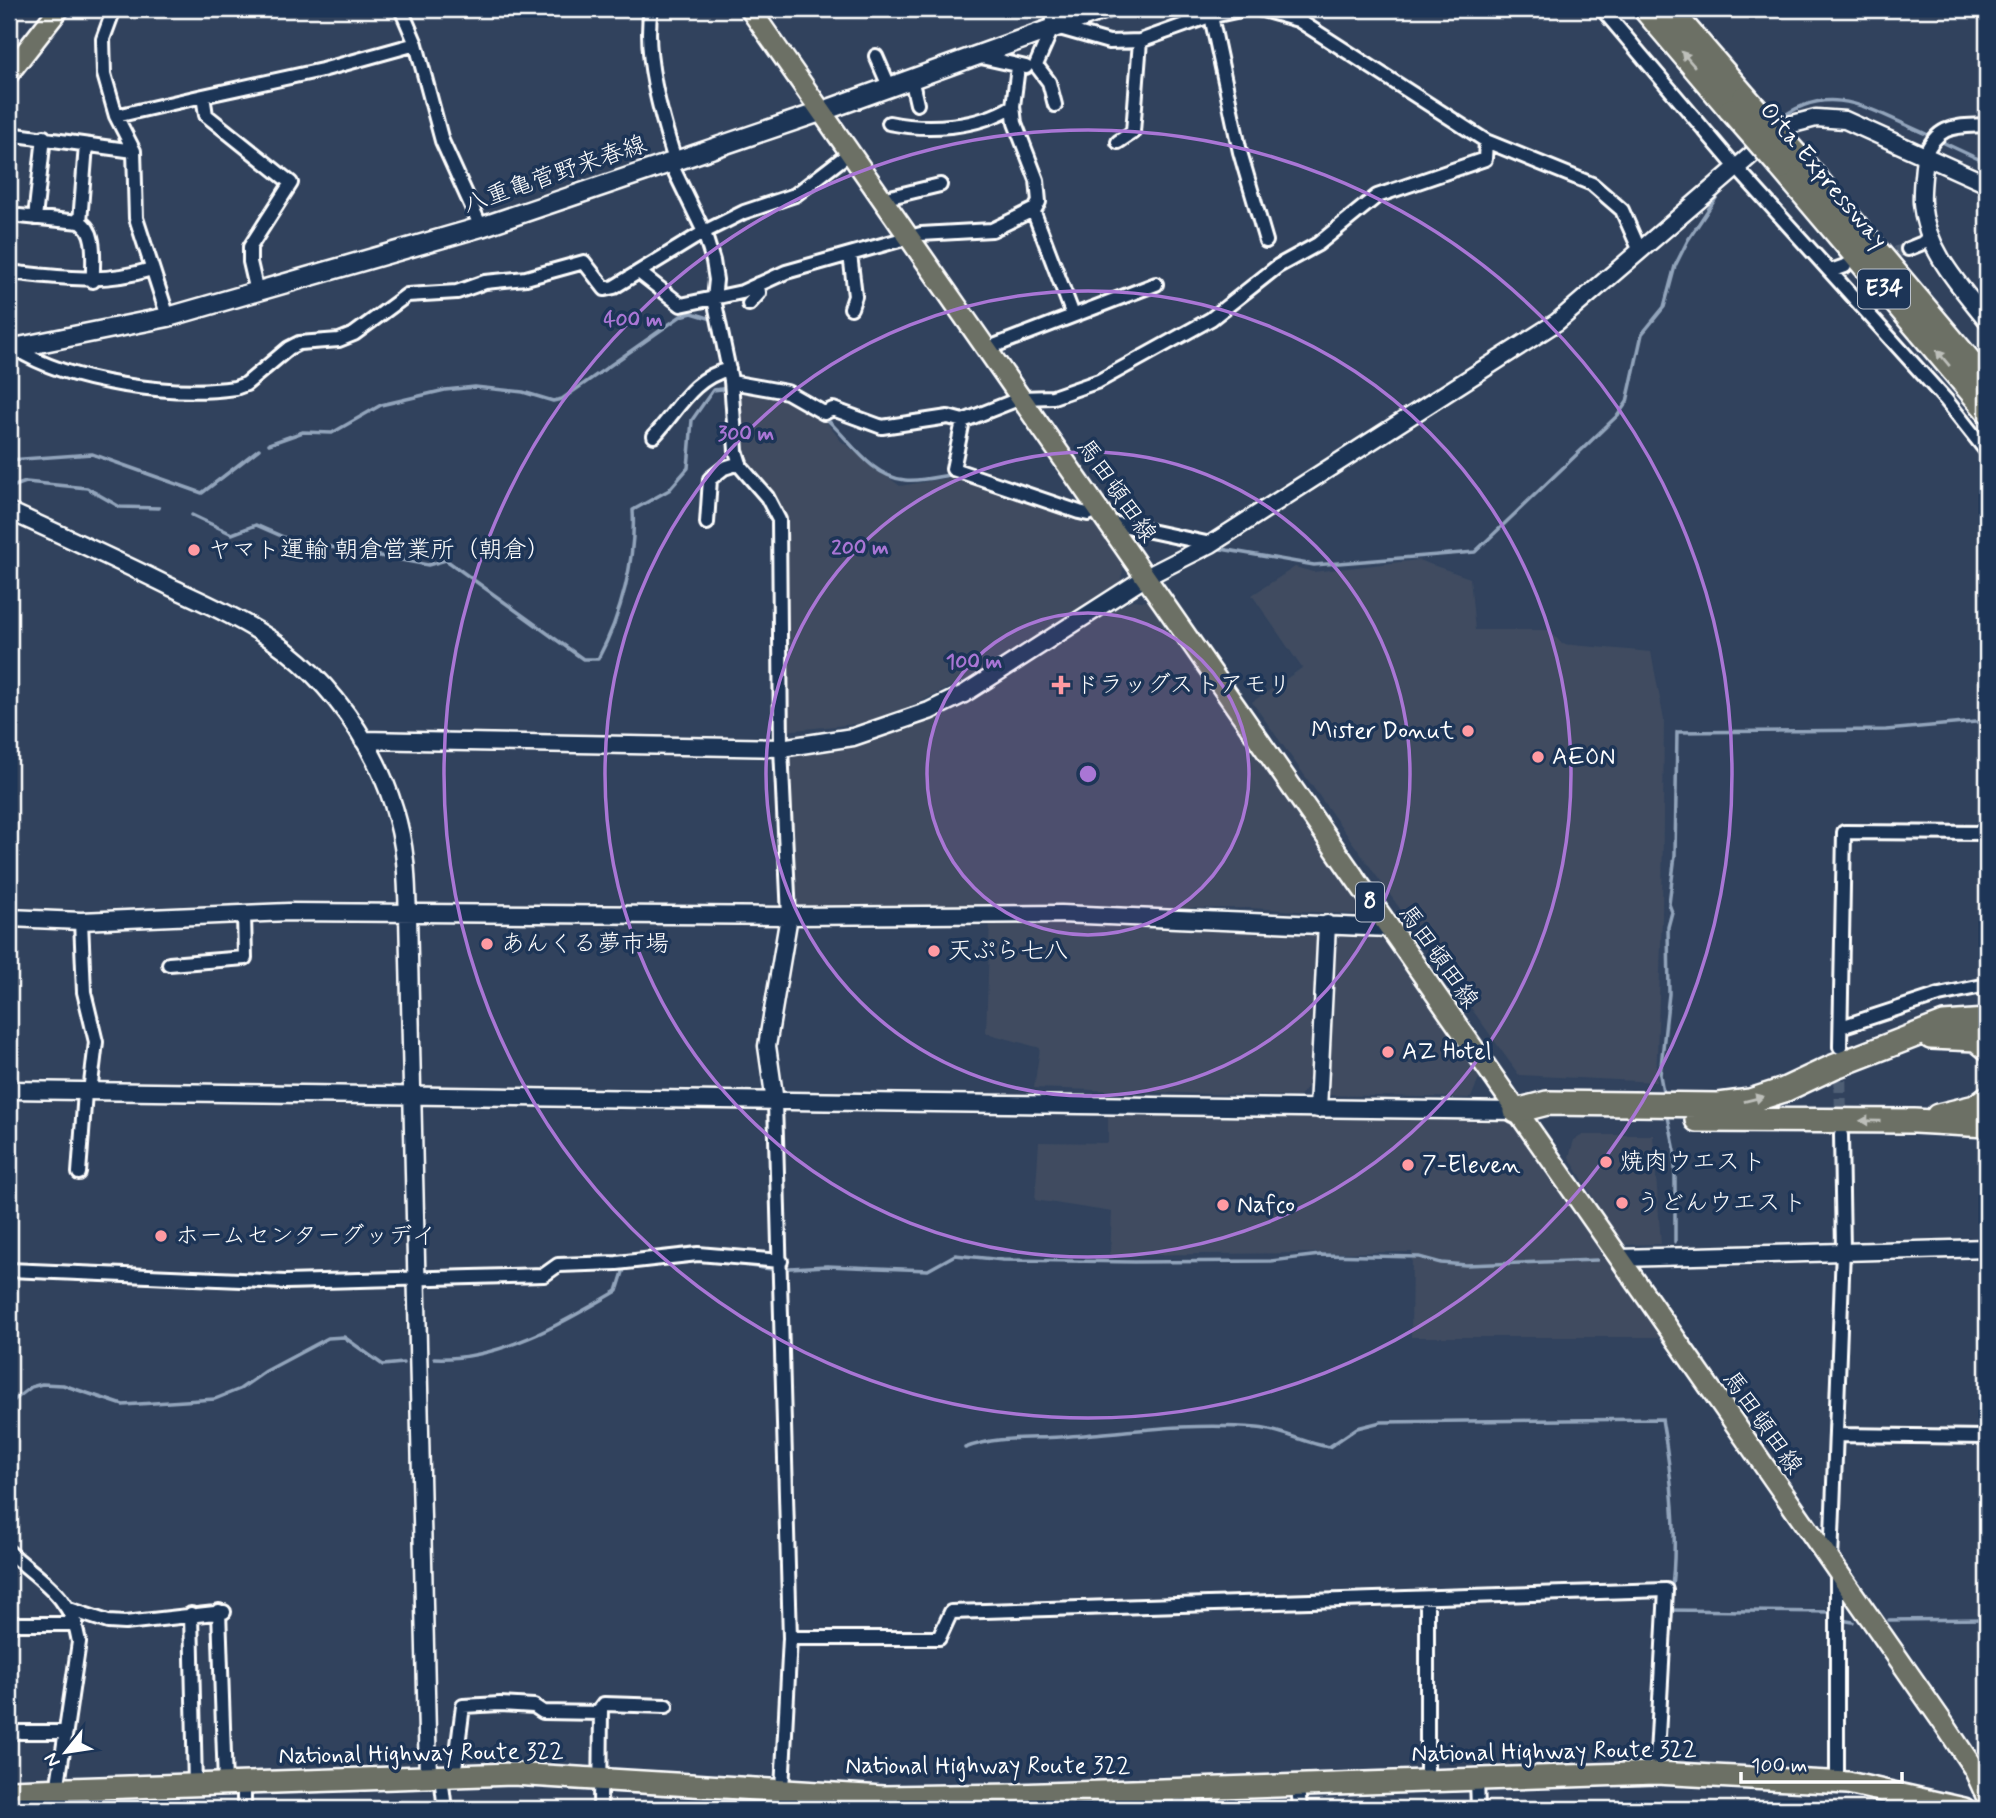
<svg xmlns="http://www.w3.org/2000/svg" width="1996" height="1818" viewBox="0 0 1996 1818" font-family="Mynerve,'Klee One',sans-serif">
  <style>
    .built { fill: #3f4c61 }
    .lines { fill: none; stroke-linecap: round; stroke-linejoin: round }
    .stream { stroke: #92a4bb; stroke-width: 3.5 }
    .minor-tunnel { stroke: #505e75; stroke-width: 12; stroke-dasharray: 12 6; stroke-linecap: butt }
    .minor-casing { stroke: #fff; stroke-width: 18 }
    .tertiary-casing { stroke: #fff; stroke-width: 21 }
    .secondary-casing { stroke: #fff; stroke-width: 23 }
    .primary-casing { stroke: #fff; stroke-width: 24 }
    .trunk-casing { stroke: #fff; stroke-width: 26 }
    .motorway-casing { stroke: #fff; stroke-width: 28 }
    .minor { stroke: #1d3557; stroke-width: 12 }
    .tertiary { stroke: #1d3557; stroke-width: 16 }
    .secondary { stroke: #1d3557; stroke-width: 18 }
    .primary { stroke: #6c7065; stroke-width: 19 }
    .trunk { stroke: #6c7065; stroke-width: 21 }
    .motorway { stroke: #6c7065; stroke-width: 23 }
    .motorway-bridge-casing { stroke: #fff; stroke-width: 28; stroke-linecap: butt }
    .motorway-bridge { stroke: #6c7065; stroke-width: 23 }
    .oneway { fill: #bdbfba }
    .ring { fill: none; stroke: #a976d5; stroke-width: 3.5 }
    .poi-dot { fill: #ff9aa2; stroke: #1d3557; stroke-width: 2.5 }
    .labels { text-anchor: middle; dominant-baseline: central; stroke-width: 7; stroke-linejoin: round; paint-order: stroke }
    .shield { fill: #1d3557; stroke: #bbc2cd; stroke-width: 2 }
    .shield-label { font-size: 23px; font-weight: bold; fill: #fff }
    .street-label { font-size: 24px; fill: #fff; stroke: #1d3557 }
    .poi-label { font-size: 24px; fill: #fff; stroke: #1d3557; text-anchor: start }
    .centre { fill: #a976d5; stroke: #1d3557; stroke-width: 3.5 }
    .ring-label { font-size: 21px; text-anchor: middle; font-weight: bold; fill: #a976d5; stroke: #1d3557; stroke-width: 7; stroke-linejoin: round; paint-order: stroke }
  </style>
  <rect width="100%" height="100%" fill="#31425d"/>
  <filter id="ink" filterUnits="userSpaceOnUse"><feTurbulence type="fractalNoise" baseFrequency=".0143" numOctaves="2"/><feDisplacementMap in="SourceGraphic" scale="14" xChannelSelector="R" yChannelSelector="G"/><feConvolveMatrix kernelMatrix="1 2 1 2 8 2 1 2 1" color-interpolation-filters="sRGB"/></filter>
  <g filter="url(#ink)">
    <path class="built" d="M736,392L786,399L824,419L841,441L900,486L954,477L1104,526L1125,562L1119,587L980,673L913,705L866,723L784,731L781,519L745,466L739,450Z
      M1418,560L1470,578L1475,630H1549L1562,644L1651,652L1664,720L1662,916L1656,1082L1519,1075L1252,702L1302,668L1252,595L1295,567L1313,572Z
      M1132,600L1151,602L1370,909L1364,915L1251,908L795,911L786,752L947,708Z
      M990,917L1323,924L1314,1079L1299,1097L1034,1088L1040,1048L986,1033Z
      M1329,929L1386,931L1481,1073L1471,1098L1325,1095Z
      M1108,1110L1512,1115L1664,1337H1411L1412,1252L1110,1255L1112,1212L1035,1200L1039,1142L1108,1143Z
      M1583,1135H1653L1661,1244L1622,1245L1569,1157L1574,1140Z"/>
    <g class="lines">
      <path class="stream" d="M1777,121C1830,79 1872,111 1926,134
        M1940,141L1987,163
        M823,416C849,437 868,476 905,480C921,482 940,476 955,474
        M269,444L303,432L332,433L381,405L445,390L475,387L523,392L553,401L562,399L681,316L692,313L712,319
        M9,460L92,454L202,493L259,449
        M9,488L26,482L87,488L120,507L159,508
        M192,515L232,534L256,525L288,539L428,565L446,560L583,659H598C621,616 636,559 633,510L669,490L688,468L692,420L713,390L730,388
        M1221,549L1314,565L1475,552L1618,415L1627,402L1642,334L1664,307L1675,266L1688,240L1720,192
        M1664,1097L1660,1075L1669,994L1668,927L1672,912L1669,904L1675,855L1677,732L1886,730L1987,721
        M1667,1112L1675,1151V1242
        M1929,1257H1987
        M684,1261H713L771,1269L827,1266L928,1270L955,1255L1003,1260L1134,1262L1271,1261L1320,1255L1419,1257L1441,1263L1466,1265L1597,1260
        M434,1358C499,1361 563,1323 617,1291L624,1269L631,1267
        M9,1404L31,1387L42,1384L63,1385L123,1405L215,1399L240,1389L266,1371L328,1338L344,1337L383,1365L403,1363
        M965,1448C997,1436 1027,1439 1060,1437C1124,1432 1191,1422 1257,1428C1282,1430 1304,1443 1329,1447L1357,1428L1381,1422L1662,1419C1671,1470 1679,1541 1671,1593
        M1669,1610L1833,1612
        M1841,1620L1853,1622
        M1889,1620L1987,1619"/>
      <path class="minor-tunnel" d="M1878,257L1908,249
        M1840,1062L1841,1124"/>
      <g class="minor-casing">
        <path id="minor" d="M114,9L103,39L104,74L116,116L134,151L136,218L168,317
          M401,9L416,44L442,141L481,227
          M651,9C643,53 661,116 675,160
          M1053,9V26L1036,65L1049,82L1055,105
          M1259,9L1298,20L1486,141L1592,184L1622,210L1640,251
          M1602,9L1735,166L1946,400L1987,452
          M1211,16L1240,152L1266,241
          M1056,27L1109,42L1140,41L1204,18L1245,9
          M972,55L1026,67
          M876,56L889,86
          M911,78L917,104
          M203,96L322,70L416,44
          M116,116L203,96L206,115L291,183L250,247V262L257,292
          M889,123C928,131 978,128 1013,106
          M9,134L134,151
          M1118,142L1133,132L1140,41
          M1925,155C1939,123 1956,127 1987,125
          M673,168L704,232L713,261L716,280L714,299L731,380L736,451L741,467L767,497L779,520L781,748L789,916
          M882,199L940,185
          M1033,210L1073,315
          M9,215L80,222C98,231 92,263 93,281
          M35,218L44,137
          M80,222L86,145
          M1908,249L1930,240
          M850,254L855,296L851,308
          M1831,271L1845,266
          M17,273C67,278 103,284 152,269
          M640,273L681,305L742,292L786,272L921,234L992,230L1035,209L1039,202L1037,180L1015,123L1013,106L1018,67
          M749,304L759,293L758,284
          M16,349C69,383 172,397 235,388L246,384L289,348L299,343L339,340L354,334L407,295L457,292L485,282L526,278L584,262L605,289L614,287L704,232L744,212L795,195L851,152
          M986,349L1156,284
          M731,382L787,392L824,413L833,409L882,427L948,417L963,421L1021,398L1053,397L1099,381L1211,319L1278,266L1318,244L1377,196L1485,159L1486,141
          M963,421L953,469L1079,512L1088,514L1099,509
          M654,436C678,410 692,378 729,369
          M1108,522L1211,544
          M707,523L710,479L724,468L740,463
          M81,921L84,992L96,1042L90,1092
          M169,964L245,958L244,914
          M1841,1027L1939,995L1987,985
          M1840,1047L1844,832L1987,833
          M775,1102L790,1638L781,1809
          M79,1173L85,1092
          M9,1270L285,1282L544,1275L558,1265L617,1263L698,1254L781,1261
          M1838,1435L1987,1437
          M9,1552C41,1581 72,1596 79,1642L57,1791
          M1831,1561L1843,1250L1841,1135
          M69,1609L108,1622L125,1623L224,1612
          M219,1611L225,1784
          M191,1614L195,1785
          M9,1624H76
          M790,1638H939L951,1612L1666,1590L1656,1773
          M9,1732H66
          M454,1776L463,1706L500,1704L534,1706L543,1712L601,1713
          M441,1777L445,1809
          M1477,1779L1478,1809
          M1427,1781V1598
          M1837,1782V1574
          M1298,1785L1300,1809
          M244,1809V1783
          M600,1809L601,1708L604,1704L666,1706
          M1141,1809L1142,1790
          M1180,1809L1182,1789"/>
      </g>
      <g class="tertiary-casing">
        <path id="tertiary" d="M1925,155C1924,170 1921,188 1922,203C1926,250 1959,285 1987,320
          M9,511C64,536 119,561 173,588C201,601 231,614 258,631C337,679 395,769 405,861C407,879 407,897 408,914L428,1777
          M363,740L781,748L853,737L929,711L964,694L1146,577L1211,544L1557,322L1785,126L1816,118L1845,120L1987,184
          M789,916L1061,914L1388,928
          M9,918L81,921L289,912L789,916L767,1046L775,1102
          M9,1090L1516,1111
          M1318,1109L1327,924
          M1620,1258L1987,1248"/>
      </g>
      <g class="secondary-casing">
        <path id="secondary" d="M9,349L168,317L481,227L823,111L1106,9"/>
      </g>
      <g class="primary-casing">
        <path id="primary" d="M750,9L1946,1727L1974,1769L1987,1798
          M9,73L59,9"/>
      </g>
      <g class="trunk-casing">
        <path id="trunk" d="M9,1791L513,1774L883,1797L1014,1795L1656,1773L1848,1783L1964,1809"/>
      </g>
      <g class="motorway-casing">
        <path id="motorway" d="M1645,9L1731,110
          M1669,9L1745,97
          M1796,155L1987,382
          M1781,167L1987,410
          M1931,1037L1976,1039L1987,1048
          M1516,1111L1547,1103L1719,1105L1750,1101L1784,1090L1833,1067L1944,1024L1987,1021
          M1938,1116L1975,1107L1987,1098
          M1697,1120L1914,1121L1987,1125"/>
      </g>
      <use href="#minor" class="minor"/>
      <use href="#tertiary" class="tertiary"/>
      <use href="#secondary" class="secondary"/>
      <use href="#primary" class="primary"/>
      <use href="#trunk" class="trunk"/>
      <use href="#motorway" class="motorway"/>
      <g class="motorway-bridge-casing">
        <path id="motorway-bridge" d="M1745,97L1796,155
          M1731,110L1781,167"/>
      </g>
      <use href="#motorway-bridge" class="motorway-bridge"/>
    </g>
    <defs><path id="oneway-solid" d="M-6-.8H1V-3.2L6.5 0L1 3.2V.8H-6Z" transform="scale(1.75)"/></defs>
    <g class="oneway">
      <use href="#oneway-solid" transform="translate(1688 59) rotate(-131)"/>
      <use href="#oneway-solid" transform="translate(1943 358) rotate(-130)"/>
      <use href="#oneway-solid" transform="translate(1754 1099) rotate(-15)"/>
      <use href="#oneway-solid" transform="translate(1870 1121) rotate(-179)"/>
    </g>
  </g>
  <circle cx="1088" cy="774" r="161" fill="#a976d5" fill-opacity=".12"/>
  <g class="ring">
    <circle cx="1088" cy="774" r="161"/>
    <circle cx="1088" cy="774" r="322"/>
    <circle cx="1088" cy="774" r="483"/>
    <circle cx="1088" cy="774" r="644"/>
  </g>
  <g class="poi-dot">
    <circle cx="194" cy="550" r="7"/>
    <path d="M1057.5 674.5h7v7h7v7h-7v7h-7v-7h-7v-7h7z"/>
    <circle cx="1468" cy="731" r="7"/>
    <circle cx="1538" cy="757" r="7"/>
    <circle cx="487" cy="944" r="7"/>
    <circle cx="934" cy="951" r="7"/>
    <circle cx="1388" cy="1052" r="7"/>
    <circle cx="1606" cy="1162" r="7"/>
    <circle cx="1408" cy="1165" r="7"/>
    <circle cx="1622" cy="1203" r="7"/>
    <circle cx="1223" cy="1205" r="7"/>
    <circle cx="161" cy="1236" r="7"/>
  </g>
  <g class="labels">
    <g class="shield">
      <rect x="1858" y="269.5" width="52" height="39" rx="5"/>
      <rect x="1356" y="882.5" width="28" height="39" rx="5"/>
    </g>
    <g class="shield-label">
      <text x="1884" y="289">E34</text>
      <text x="1370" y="902">8</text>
    </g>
    <g class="street-label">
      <text transform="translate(555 175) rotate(-19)">八重亀菅野来春線</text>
      <text transform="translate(1823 176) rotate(50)">Oita Expressway</text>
      <text transform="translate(1116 491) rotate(55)">馬田頓田線</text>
      <text transform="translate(1438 957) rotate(55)">馬田頓田線</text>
      <text transform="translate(1762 1423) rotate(55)">馬田頓田線</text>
      <text transform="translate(1554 1752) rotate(-1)">National Highway Route 322</text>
      <text transform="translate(421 1754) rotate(-1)">National Highway Route 322</text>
      <text x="988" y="1766">National Highway Route 322</text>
    </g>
    <g class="poi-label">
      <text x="208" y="550">ヤマト運輸 朝倉営業所（朝倉）</text>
      <text x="1075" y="685">ドラッグストアモリ</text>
      <text x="1454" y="731" text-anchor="end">Mister Donut</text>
      <text x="1552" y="757">AEON</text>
      <text x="501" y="944">あんくる夢市場</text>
      <text x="948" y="951">天ぷら七八</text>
      <text x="1402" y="1052">AZ Hotel</text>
      <text x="1620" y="1162">焼肉ウエスト</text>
      <text x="1422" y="1165">7-Eleven</text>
      <text x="1636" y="1203">うどんウエスト</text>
      <text x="1237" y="1205">Nafco</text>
      <text x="175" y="1236">ホームセンターグッデイ</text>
    </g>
  </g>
  <circle cx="1088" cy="774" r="10" class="centre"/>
  <g class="ring-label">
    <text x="633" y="326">400 m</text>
    <text x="746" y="440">300 m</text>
    <text x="860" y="554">200 m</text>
    <text x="974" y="668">100 m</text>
  </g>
  <rect width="1996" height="1818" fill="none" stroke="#1d3557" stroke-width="35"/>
  <rect x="18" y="18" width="1961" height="1783" fill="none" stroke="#fff" stroke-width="2.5" filter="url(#ink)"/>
  <g transform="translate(66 1752) rotate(240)" stroke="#1d3557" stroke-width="5" paint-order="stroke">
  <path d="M0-5L12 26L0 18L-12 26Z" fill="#ffffff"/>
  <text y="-10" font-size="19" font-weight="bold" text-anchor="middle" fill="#ffffff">N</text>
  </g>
  <path d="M1741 1772v10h161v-10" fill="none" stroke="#ffffff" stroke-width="3.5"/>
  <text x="1751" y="1772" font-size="21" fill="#ffffff" stroke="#1d3557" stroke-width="5" paint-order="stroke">100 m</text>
</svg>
